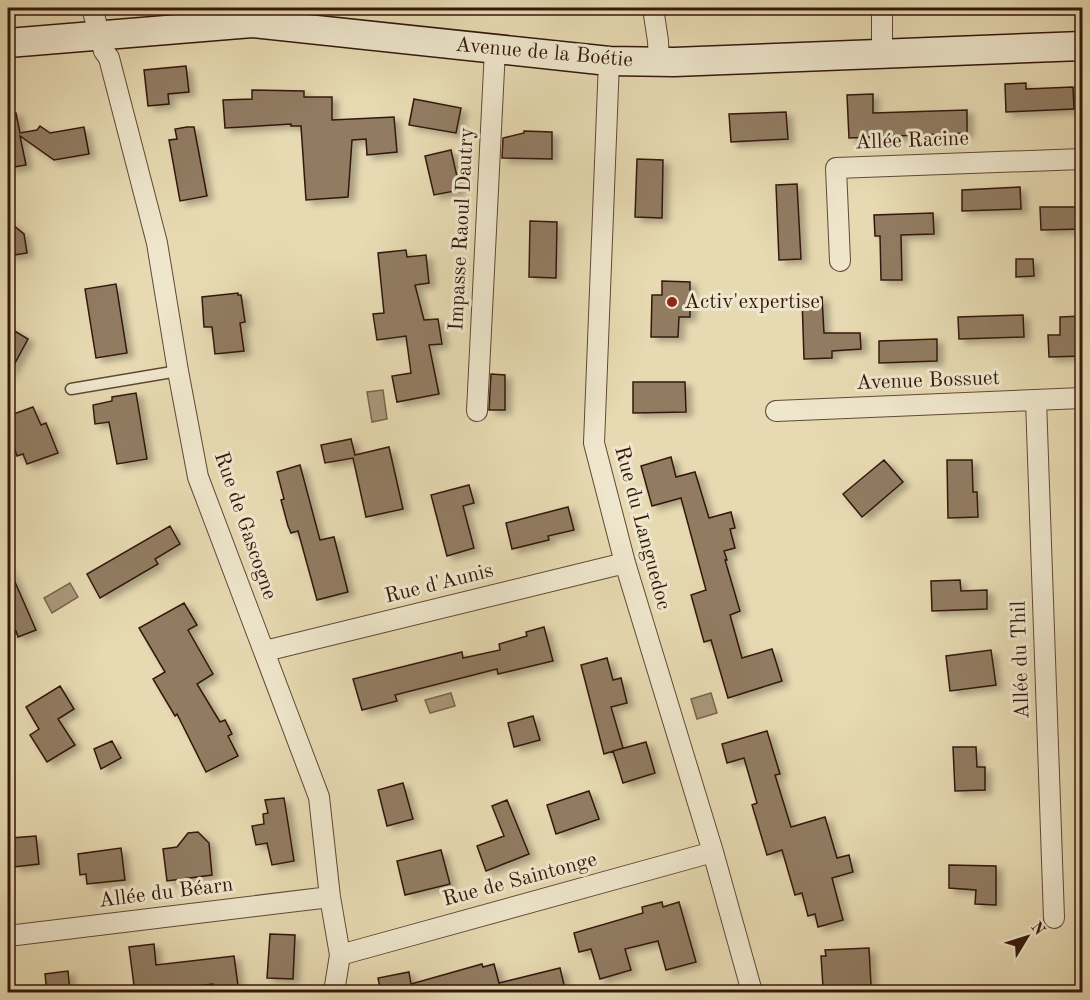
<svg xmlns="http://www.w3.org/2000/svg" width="1090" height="1000" viewBox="0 0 1090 1000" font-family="'Old Standard TT',serif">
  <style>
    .water { fill: #aa987a; stroke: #7b644e; stroke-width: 1.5 }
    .building { fill: #917c62; stroke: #34170c; stroke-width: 1.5; filter: url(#shadow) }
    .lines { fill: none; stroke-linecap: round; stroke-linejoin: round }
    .service-casing { stroke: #614836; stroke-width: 13 }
    .minor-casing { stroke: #614836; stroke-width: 22 }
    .secondary-casing { stroke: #34170c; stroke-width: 31 }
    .service { stroke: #efe7cd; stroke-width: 10 }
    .minor { stroke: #efe7cd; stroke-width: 20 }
    .secondary { stroke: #efe7cd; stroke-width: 28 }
    .poi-dot { fill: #8f2418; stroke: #efe7cd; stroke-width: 2 }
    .labels { text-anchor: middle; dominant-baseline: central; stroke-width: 6; stroke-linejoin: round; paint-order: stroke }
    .street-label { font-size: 21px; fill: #34170c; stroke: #efe7cd }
    .poi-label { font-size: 21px; fill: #34170c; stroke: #efe7cd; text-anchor: start }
  </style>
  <defs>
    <filter id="shadow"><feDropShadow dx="6" dy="4" stdDeviation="3" flood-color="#0004"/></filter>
  </defs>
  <rect width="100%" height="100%" fill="#e7dab2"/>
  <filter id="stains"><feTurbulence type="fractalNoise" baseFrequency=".00333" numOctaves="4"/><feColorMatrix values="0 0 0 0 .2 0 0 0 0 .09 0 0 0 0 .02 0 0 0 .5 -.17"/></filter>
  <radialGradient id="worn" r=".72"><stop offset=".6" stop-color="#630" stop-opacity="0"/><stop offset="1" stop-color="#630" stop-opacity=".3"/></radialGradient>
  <path class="water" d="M383,390L387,419L372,422L367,392Z
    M70,583L78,597L52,613L44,598Z
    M451,693L455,706L430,713L425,700Z
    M711,693L717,713L697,719L691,699Z"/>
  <path class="building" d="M186,66L189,92L168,94L169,104L148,106L144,70Z
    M1026,83V89L1073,87L1074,109L1006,112L1005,84Z
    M252,90L304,91V97H332V120L394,117L397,152L367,155L366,139L352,140L348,197L306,200L301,126H291V124L225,128L223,100L252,99Z
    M873,94V113L967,110V133L849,138L847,95Z
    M414,99L461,108L456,133L409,125Z
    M786,112L788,139L731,142L729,114Z
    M8,113H16L20,133L37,130L40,126L50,133L84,127L89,154L54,160L20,136L26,165L8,168Z
    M187,127H194L207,196L180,201L169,140L177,139L175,129Z
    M524,131L552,132V159L502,158L503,138L524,133Z
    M451,150L460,190L434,195L425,156Z
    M637,159L663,160L662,218L635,217Z
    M797,184L801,259L779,260L776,185Z
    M1020,187L1021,209L962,211V190Z
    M1040,207H1083V229L1041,230Z
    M933,213L934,234L901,235L902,280H881L880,236H875L874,215Z
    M8,221L24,234L27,253L8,256Z
    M530,221L557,222L556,278L529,277Z
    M406,250L407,257L426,255L429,283L415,285L424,320L438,319L442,344L429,345L439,394L397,402L392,376L411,373L406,336L377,340L373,314L384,313L378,253Z
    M1016,259H1033L1034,276L1016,277Z
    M662,281L690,282V317H679L678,337H651L652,295H662Z
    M116,284L127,353L96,358L85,289Z
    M238,293V295H241L245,322L240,323L244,351L215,354L212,327H204L202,297Z
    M822,297L824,333H860L861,349L832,351V358L804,359L802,298Z
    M1023,315L1024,337L959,339L958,317Z
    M1083,316V356L1049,357L1048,335H1060V317Z
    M8,327L28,339L8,376Z
    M937,339V361L879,363V341Z
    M491,374L505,375V410H489Z
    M633,382H685L686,412L633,413Z
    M136,393L147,459L117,464L109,422L95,424L93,405L112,401V397Z
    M33,407L41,425L46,423L58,453L27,464L23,454L17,456L8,429V416Z
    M351,439L355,455L389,447L403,509L366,517L353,458L325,463L321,445Z
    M671,457L676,477L695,472L709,518L731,512L735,528L730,529L735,548L724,551L727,560H725L740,611L730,615L742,658L772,649L782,681L728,698L711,640L704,642L691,595L706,590L681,498L652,506L641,466Z
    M884,460L903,482L862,517L843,494Z
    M947,460H972L973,492H977L978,517L948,518Z
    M300,465L320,540L334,537L348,592L317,600L298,531L291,533L288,526L281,500L284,499L277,472Z
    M469,485L474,503L463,506L474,548L447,556L431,495Z
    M568,507L574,530L548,536L549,540L512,549L506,523Z
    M170,526L180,544L155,559L158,564L100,598L87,574Z
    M8,566L36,630L18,637L16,631L8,634Z
    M960,580L961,591L987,590V609L932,611L931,581Z
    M184,603L197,625L188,630L213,674L197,684L220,722L225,720L232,734L228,736L238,756L206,772L177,714L175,716L153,679L165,672L139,628Z
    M544,627L553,661L498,674L497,669L395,695L397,701L362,710L353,679L462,652L463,658L500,650L499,644L527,636L526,632Z
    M991,650L996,685L950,691L946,656Z
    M607,658L613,680L621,678L627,703L611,707L623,748L604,754L581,665Z
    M60,686L74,709L58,719L75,745L47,762L30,735L39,729L26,707Z
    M533,716L540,740L514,747L508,723Z
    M767,731L780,774L775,775L791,827L825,817L837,858L849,855L853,872L832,878L843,920L818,927L815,914L808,916L802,893L795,895L782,850L767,855L752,805L757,803L744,758L727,763L722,744Z
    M112,741L121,758L101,769L94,749Z
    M646,742L655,773L623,783L613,751Z
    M953,747H976L977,767H985V790L955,791Z
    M403,783L413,819L387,826L378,790Z
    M589,791L599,819L556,834L547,805Z
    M284,798L294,861L272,865L267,843L256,845L252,826L264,824L263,814L268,813L265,800Z
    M507,800L529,854L486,871L477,846L504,836L492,806Z
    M198,832L209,843L212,875L167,881L163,849L177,847L188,833Z
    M36,836L39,864L14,867L11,838Z
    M121,848L125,880L87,884L86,874L80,875L78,854Z
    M441,850L450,884L405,895L397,861Z
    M949,865L996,866V905L975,904L976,890L949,888Z
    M662,902L663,907L679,902L696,962L666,970L658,941L625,949L631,970L600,979L591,949L579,952L574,933L643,913L642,907Z
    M270,934L295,935L293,979L267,978Z
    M154,944L156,965L234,956L239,993H214L213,984L160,990V993H135L129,947Z
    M869,948L871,985L823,987L821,956H826L825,950Z
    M482,964L483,967L494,964L499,983L560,968L566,993H381L378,978L409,972L411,984Z
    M68,971L70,993H47L45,974Z"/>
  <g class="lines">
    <g class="service-casing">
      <path id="service" d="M71,389L178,371"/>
    </g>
    <g class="minor-casing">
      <path id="minor" d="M92,8L104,51L109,58L157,243L178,371L198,477L319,797L330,897L340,955L334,992
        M653,8L658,41L659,62
        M882,8V54
        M609,61L594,443L625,563L713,852L752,992
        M840,261L836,168L1082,159
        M1036,400L1054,918
        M477,411L495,49
        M776,411L1082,398
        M265,651L625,563
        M8,936L330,897
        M340,955L713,852"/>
    </g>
    <g class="secondary-casing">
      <path id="secondary" d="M8,43L252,23L609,61L674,62L1082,46"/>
    </g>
    <use href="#service" class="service"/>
    <use href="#minor" class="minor"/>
    <use href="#secondary" class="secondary"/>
  </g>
  <circle class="poi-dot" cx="672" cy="302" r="6"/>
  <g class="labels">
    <g class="street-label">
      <text transform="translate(544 53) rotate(5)">Avenue de la Boétie</text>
      <text transform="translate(912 141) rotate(-2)">Allée Racine</text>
      <text transform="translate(462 229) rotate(-87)">Impasse Raoul Dautry</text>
      <text transform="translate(928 381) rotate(-2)">Avenue Bossuet</text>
      <text transform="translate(245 526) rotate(71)">Rue de Gascogne</text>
      <text transform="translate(642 528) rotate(75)">Rue du Languedoc</text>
      <text transform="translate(439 584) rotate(-14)">Rue d'Aunis</text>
      <text transform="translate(1021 660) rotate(-92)">Allée du Thil</text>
      <text transform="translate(520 880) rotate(-15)">Rue de Saintonge</text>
      <text transform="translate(166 893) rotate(-7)">Allée du Béarn</text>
    </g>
    <g class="poi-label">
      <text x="684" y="302">Activ'expertise</text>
    </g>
  </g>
  <rect width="1090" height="1000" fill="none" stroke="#e7dab2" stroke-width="30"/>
  <rect x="9" y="9" width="1072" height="982" fill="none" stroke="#34170c" stroke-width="3"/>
  <rect x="15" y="15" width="1060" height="970" fill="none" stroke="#34170c" stroke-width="1.5"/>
  <g transform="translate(1027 937) rotate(52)" stroke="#efe7cd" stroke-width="4.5" paint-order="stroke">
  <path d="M0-4.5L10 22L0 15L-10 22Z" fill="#34170c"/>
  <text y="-9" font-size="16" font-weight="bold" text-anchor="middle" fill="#34170c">N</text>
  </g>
  <rect width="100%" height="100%" filter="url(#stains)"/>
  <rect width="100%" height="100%" fill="url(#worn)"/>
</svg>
